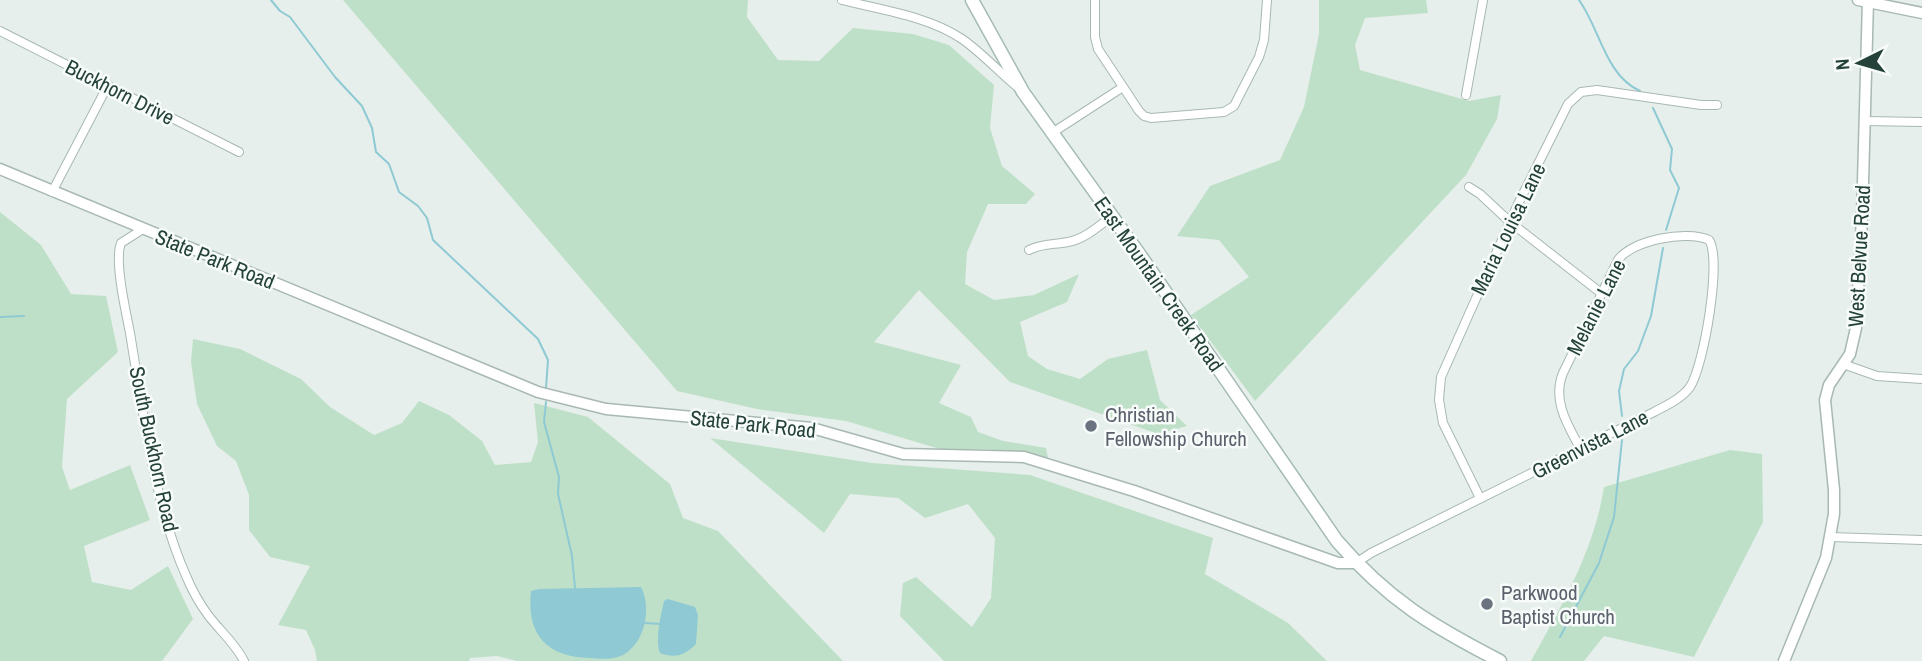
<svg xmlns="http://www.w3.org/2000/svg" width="1922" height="661" viewBox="0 0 1922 661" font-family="'Archivo Narrow',sans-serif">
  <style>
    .green { fill: #bfe0c8 }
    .water { fill: #8ec9d4 }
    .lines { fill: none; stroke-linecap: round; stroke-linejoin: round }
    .stream { stroke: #8ec9d4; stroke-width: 2 }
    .minor-casing { stroke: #a8b8b2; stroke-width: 10 }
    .tertiary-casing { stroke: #a8b8b2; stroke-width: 13 }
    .secondary-casing { stroke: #a4bbb3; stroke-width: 15 }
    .minor { stroke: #fff; stroke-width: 8 }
    .tertiary { stroke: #fff; stroke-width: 10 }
    .secondary { stroke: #fff; stroke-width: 12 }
    .worship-dot { fill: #6b7280; stroke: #f7fbf9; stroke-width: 2.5 }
    .labels { text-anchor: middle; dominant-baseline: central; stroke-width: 5; stroke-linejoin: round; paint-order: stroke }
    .street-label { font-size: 21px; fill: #24423a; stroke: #f7fbf9 }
    .worship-label { font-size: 21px; fill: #5b616d; stroke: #f7fbf9; text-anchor: start }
  </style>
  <rect width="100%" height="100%" fill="#e6efeb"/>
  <path class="green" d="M343,0H748L747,17L778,60L819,61L853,28L913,34L949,45L994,85L990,128L1002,166L1035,194L1026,204H988L967,252L965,284L994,300L1034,295L1079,274L1067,302L1020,322L1028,356L1047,369L1080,379L1108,359L1147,350L1160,400L1187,426L1158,434L1010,382L919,290L874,342L961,365L939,403L971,417L978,432L1003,441L1046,448L1048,458L986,449L943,450L846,421L757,409L677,391Z
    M1319,0H1426L1428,13L1365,18L1355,45L1360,70L1469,101L1501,95L1497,119L1466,175L1255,401L1191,315L1249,277L1219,240L1177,236L1210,186L1280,160L1304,107L1319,34Z
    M0,212L41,245L71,294L106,296L118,352L67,399L62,467L70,490L130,465L150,520L84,546L92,582L131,590L168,566L193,619L162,661H0Z
    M193,339L240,349L301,379L330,407L374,435L402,423L419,401L449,415L482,441L495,465L531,462L538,442L534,403L588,417L670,484L683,518L718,531L843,661H517L497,656L470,658L469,661H317L315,650L306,630L278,625L310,566L270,557L249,530V495L236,461L217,446L197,404L191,362Z
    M710,438L872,463L1030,475L1213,538L1205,574L1288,623L1327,661H944L900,616L903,583L916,577L972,627L991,598L995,538L968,504L925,518L898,498L850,494L824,533Z
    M1730,450L1762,454L1763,522L1694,657L1604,636L1584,661H1531C1562,605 1594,551 1604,487Z"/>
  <path class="water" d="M641,587C652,608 645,643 623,655C613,660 600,659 590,658C547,657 526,635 531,591L539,589Z
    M668,599L695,607L698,615L696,644C685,655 676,659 660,653C655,639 661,615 664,601Z"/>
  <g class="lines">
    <path class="stream" d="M271,0L280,11L290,17L335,77L362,106L372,128L376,152L389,164L399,192L418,206L427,218L433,240L538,339L548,360L546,388
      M1579,0C1600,29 1605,75 1640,91
      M1653,108L1672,149L1670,170L1679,188L1666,230
      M0,317L24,316
      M546,402L544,422L559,477L558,494L572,556L575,588
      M1622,416L1619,391L1624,369L1638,351L1651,316L1663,248
      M644,623L661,624
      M1560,637L1599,563L1614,517L1622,440"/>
    <g class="minor-casing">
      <path id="minor" d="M842,0C881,10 928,16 962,39C981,52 998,71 1016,86
        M1095,0V37L1098,49L1139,111L1144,116L1151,118L1224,112L1234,106L1259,57L1264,40L1267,0
        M0,31L239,152
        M1466,95L1483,0
        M1865,121L1922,122
        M1052,133L1123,87
        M1469,187L1480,194L1510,222L1601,293
        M52,192L108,85
        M143,229L121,243C114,261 126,312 130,333C143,411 154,505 187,578C192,590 200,604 208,615C220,631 235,643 244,661
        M1029,250C1043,243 1053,245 1068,242C1085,239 1099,226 1112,216
        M1843,364L1877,376L1922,379
        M1480,498L1443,423L1439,400L1441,377L1518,204L1568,104L1581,92L1597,90L1701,105H1717
        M1830,537L1922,540
        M1356,563L1371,553L1654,412C1667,405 1681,399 1690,387C1704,366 1722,259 1709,240C1686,230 1632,240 1618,260L1563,373C1552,400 1567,424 1580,448"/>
    </g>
    <g class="tertiary-casing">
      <path id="tertiary" d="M1858,0L1922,13
        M0,169L538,392L606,409L812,428L903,454L1024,457L1134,491L1338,563H1356
        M1784,661L1826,558L1834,514V490L1825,400L1829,385L1850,354L1856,328L1862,218L1868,0"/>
    </g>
    <g class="secondary-casing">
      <path id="secondary" d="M972,0L1023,92L1140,255L1337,541C1388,600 1432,626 1500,661"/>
    </g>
    <use href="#minor" class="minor"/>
    <use href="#tertiary" class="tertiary"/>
    <use href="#secondary" class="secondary"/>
  </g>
  <g class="worship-dot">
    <circle cx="1091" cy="426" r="7"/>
    <circle cx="1487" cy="604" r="7"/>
  </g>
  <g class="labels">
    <g class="street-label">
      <text transform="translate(120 92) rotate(27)">Buckhorn Drive</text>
      <text transform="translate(1508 229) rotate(-64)">Maria Louisa Lane</text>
      <text transform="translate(1859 256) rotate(-87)">West Belvue Road</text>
      <text transform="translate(215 259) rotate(22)">State Park Road</text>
      <text transform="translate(1159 284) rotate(55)">East Mountain Creek Road</text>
      <text transform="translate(1596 307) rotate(-63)">Melanie Lane</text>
      <text transform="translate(753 424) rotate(6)">State Park Road</text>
      <text transform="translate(1590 444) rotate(-27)">Greenvista Lane</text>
      <text transform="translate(154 449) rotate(78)">South Buckhorn Road</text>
    </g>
    <g class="worship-label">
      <text x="1105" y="414">Christian<tspan x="1105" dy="24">Fellowship Church</tspan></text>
      <text x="1501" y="592">Parkwood<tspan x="1501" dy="24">Baptist Church</tspan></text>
    </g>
  </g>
  <g transform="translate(1859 63) rotate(265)" stroke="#f7fbf9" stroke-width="5" paint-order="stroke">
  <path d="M0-5L12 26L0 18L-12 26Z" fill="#24423a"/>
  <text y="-10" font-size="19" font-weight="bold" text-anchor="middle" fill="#24423a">N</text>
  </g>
</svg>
